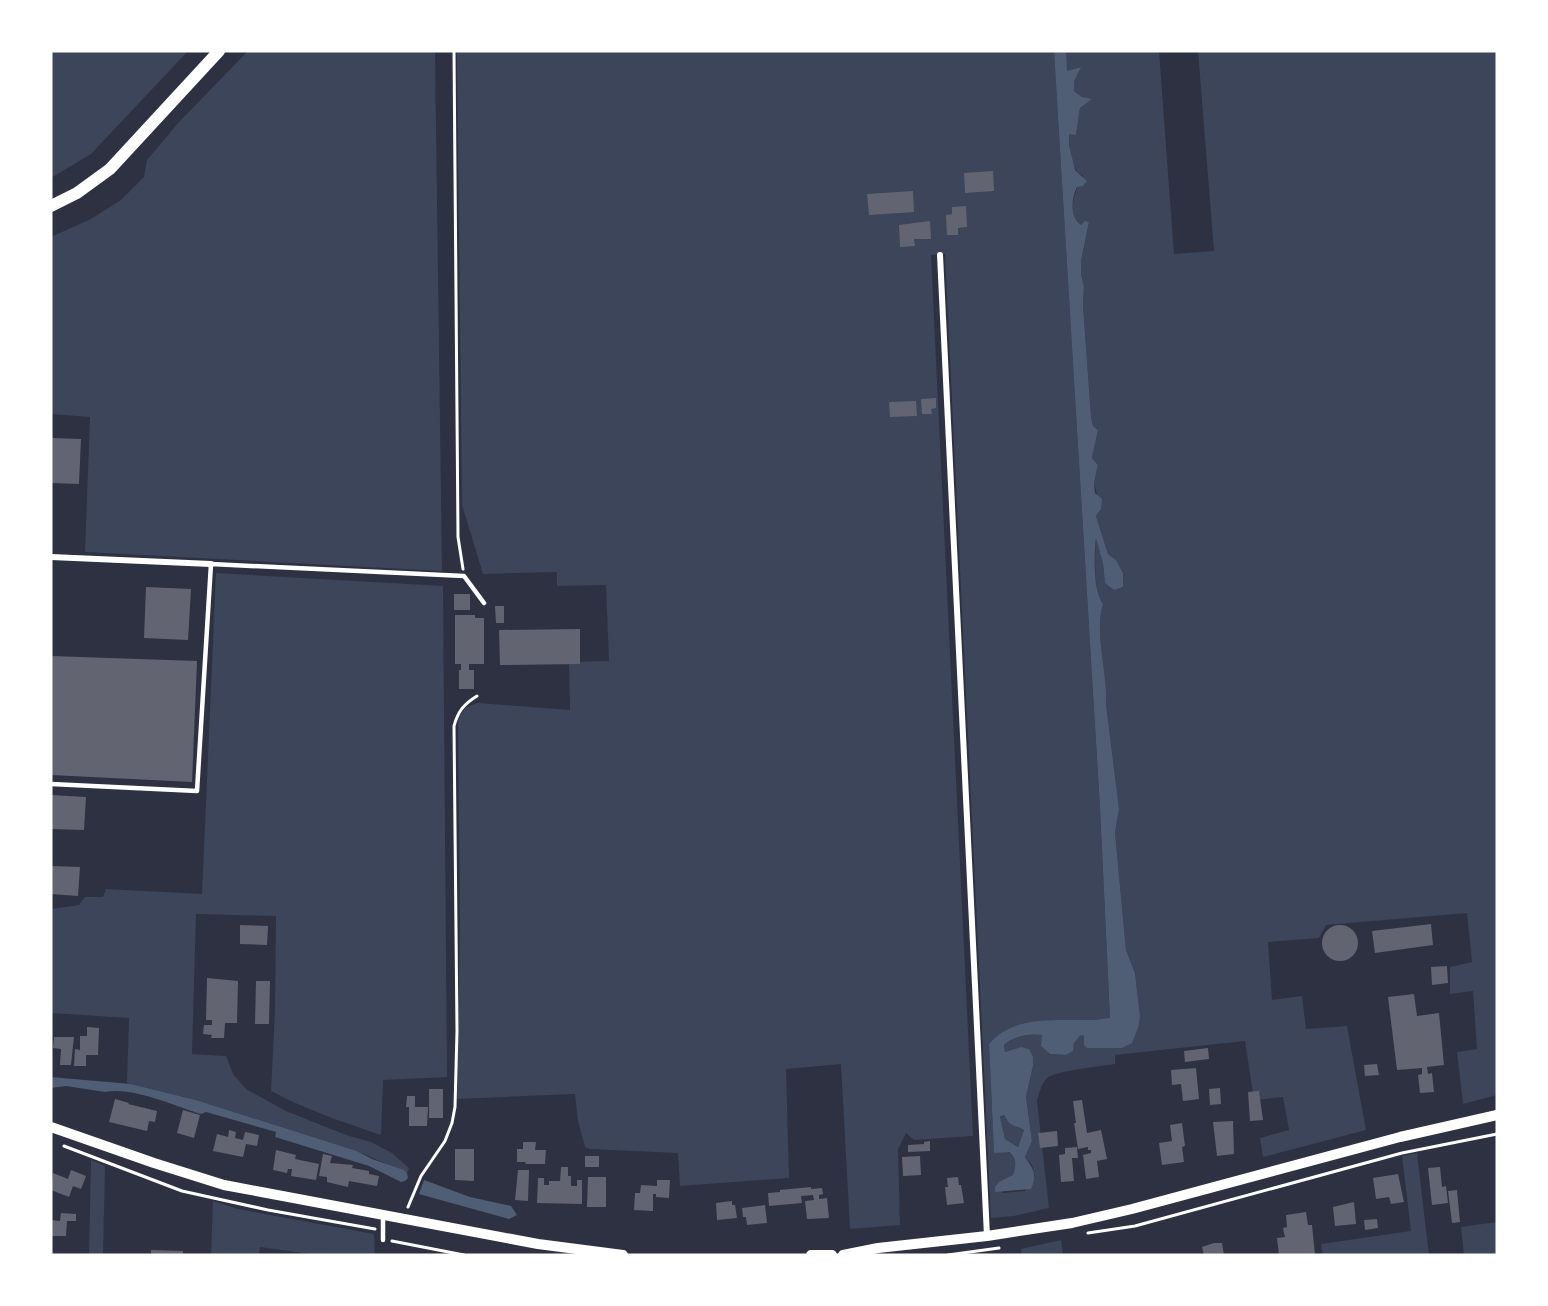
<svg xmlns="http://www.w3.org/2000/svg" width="1548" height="1306" viewBox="0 0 1548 1306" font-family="'Golos Text',sans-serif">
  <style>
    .green { fill: #3c4559 }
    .water { fill: #4f5d75; fill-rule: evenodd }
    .building { fill: #626471 }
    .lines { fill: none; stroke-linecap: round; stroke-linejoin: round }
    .path { stroke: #fff; stroke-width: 3 }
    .service { stroke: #fff; stroke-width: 4.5 }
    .minor { stroke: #fff; stroke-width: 6 }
    .tertiary { stroke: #fff; stroke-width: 10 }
    .secondary { stroke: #fff; stroke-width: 12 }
  </style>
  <rect width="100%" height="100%" fill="#2d3142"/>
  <path class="green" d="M51,51H188L91,154L51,178Z
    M248,51H435L442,571L85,552L90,417L51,414V237L91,219L121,200L144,177L147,160L179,122Z
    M457,51H1054L1100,808L1110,1019L1031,1022L989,1044L994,1152H1008C1017,1159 1016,1165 1013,1175L1007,1179L1002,1193L1025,1191L1035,1176L1032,1165L1025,1157L1032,1141L1026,1097L1033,1066L1021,1047L1005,1052L1004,1045C1014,1036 1028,1033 1042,1035V1046L1050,1054L1066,1055L1072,1051L1074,1043L1081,1035L1084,1036L1087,1048L1104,1047L1139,1025L1140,1016L1135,973L1126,950L1115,833L1119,809L1106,704C1108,673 1094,634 1103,604C1093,591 1095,554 1096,537L1103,564L1105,583L1123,588V573L1116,560L1108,554L1096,516L1101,509L1094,483L1098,465L1092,458L1098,430L1093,426L1091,417L1083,305L1084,287L1081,274V261L1089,223L1082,226C1065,215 1075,190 1083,176C1069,168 1069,148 1069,133L1076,134L1080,108L1091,99L1082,97L1074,91V81L1080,67L1066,72V51H1159L1174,254L1214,251L1198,51H1497V1095L1463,1104L1457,1052L1477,1049L1473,991L1450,994V967L1472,962L1467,913L1326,925L1319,938L1268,942L1272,1000L1302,996L1306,1029L1347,1026L1366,1130L1263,1157L1260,1138L1289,1130L1283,1097L1254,1100L1245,1041L1115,1055V1064C1101,1066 1056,1071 1047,1078C1041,1084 1039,1094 1037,1101L1049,1208L1014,1216L991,1218L945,254L931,255L973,1136L914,1140L906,1133L898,1149L900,1225L850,1229L841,1064L786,1069L789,1178L680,1186L678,1153L590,1149L585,1147L578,1121L575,1094L457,1099L460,924L458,719L466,707L478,703L570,710L569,662L609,661L606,585L557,586V572L483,574L462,505Z
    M216,573L443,586L447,1077L383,1080L381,1135C343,1122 306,1110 271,1091L275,1011L276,916L196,914L192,1054L226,1056L233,1074L246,1089L286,1111L346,1135L371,1142L392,1153L409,1168L407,1173L357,1151L196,1100L127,1083L129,1018L51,1013V909L79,905L85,897H103L106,889L202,894Z
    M1004,1115C1010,1126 1014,1125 1024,1130L1018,1147L1005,1139L1000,1118Z
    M1417,1153L1429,1255H1323L1321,1244L1411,1231L1402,1156Z
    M91,1160L105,1166L103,1255H89Z
    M213,1201L238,1209L374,1234L375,1255H317L260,1247L259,1255H211Z
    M1497,1222V1255H1464L1461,1227Z
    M1061,1240L1063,1255H1022L1021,1249Z"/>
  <path class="water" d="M1054,51H1066L1067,71L1081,67L1074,81V91L1082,97L1092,99L1080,108L1076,135L1069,134V145L1075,170L1087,181L1083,186L1077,187C1071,198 1070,218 1081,225L1085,221L1089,222L1081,261V274L1084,287L1083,305L1091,417L1093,426L1098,430L1092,458L1098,465L1094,483L1095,493L1102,499L1101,509L1096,516L1108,554L1116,560L1123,573V587L1114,590L1105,583L1103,564L1096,538C1094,554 1093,591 1103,604C1094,634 1108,673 1106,704L1119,809L1115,833L1126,950L1135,973L1140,1016L1139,1025L1132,1043L1122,1048H1087L1084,1045V1036L1081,1035L1074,1043L1073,1051L1066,1055L1050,1054L1041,1046L1042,1035C1029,1033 1014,1036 1004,1045L1005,1052L1021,1047L1029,1049L1033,1057V1066L1026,1097L1032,1141L1025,1157C1033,1169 1038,1174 1031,1189L995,1192V1187L999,1182L1013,1175C1016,1165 1017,1159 1009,1152L994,1153L989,1044C1019,1009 1071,1025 1110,1018L1100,808ZM1004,1115C1011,1128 1013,1124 1024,1130L1018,1147L1005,1139L1000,1117Z
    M51,1077L131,1084L196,1100L357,1151L372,1159L404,1170L407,1173L408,1178L405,1181L401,1182L369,1166L275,1137L276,1132L206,1112L201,1114C175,1106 132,1086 105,1092L66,1086L51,1088Z
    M424,1180L470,1197L511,1206L517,1215L509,1219L419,1194Z"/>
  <path class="building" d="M993,171L994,191L965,193L964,173Z
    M913,191L914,212L869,215L867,194Z
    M966,206L967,227L958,228V235H947L946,215L952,214V207Z
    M930,221L931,239H914L915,246L900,247L899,225Z
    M936,398V408L931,409L932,414H922L921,399Z
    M916,401L917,416L890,417L889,402Z
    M51,438L81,439L79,484L51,483Z
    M146,587L191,589L188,640L144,638Z
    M454,594H470V610H454Z
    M495,606H504V623H496Z
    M455,615H475V618H484V664H469V670H474V689H459V670H461V664H455Z
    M580,629V664L500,665L499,630Z
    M51,656L197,661L192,782L51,775Z
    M51,795L86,797L84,830L51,829Z
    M52,866L80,867L78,896L51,894Z
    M1431,924L1433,945L1375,953L1372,931Z
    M240,925L268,926L267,945L240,944Z
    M1322 943a18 18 0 1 1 36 0a18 18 0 1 1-36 0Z
    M1447,966L1448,983L1432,985L1431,967Z
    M207,978L238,981L237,1023H225L224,1038H211L212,1035L203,1034L204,1025H212V1020H206Z
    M256,981H270L269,1024H255Z
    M1414,994L1417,1016L1439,1013L1444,1065L1427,1067L1428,1074L1432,1073L1434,1092L1420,1093L1418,1075L1422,1074V1068L1397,1070L1388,997Z
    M87,1027L99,1028L98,1055H86V1066H74L75,1049L80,1050V1036H87Z
    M54,1037H74L71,1065H60L61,1049L53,1048Z
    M1208,1048L1209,1059L1185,1062L1184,1051Z
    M1377,1064L1379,1075L1365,1076L1364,1065Z
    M1196,1068L1199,1099L1183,1101L1181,1084L1172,1085L1171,1070Z
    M1220,1088L1221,1104L1210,1105L1209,1089Z
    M429,1089H443V1118H429Z
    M1259,1091L1263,1120L1250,1121L1248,1092Z
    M407,1096H415V1107H428L427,1126H409V1107H406Z
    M115,1099L129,1103L128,1104L157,1111L155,1122L149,1121L147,1131L109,1122Z
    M1082,1100L1087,1133L1101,1130L1107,1159L1097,1161L1099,1177L1086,1179L1083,1155L1091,1153V1150H1088V1147L1078,1149L1074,1123H1076L1073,1101Z
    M183,1110L200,1115L194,1138L177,1133Z
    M1233,1121L1234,1154L1217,1156L1213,1122Z
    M1182,1123L1185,1146L1182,1147L1184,1162L1162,1165L1159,1143L1172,1141L1170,1125Z
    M229,1130L236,1132L235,1138L243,1140L245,1132L259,1135L257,1146L246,1144L243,1157L213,1151L217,1134L228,1137Z
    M1057,1131L1058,1146L1040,1148L1038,1133Z
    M930,1141V1151L908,1152V1145L924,1144V1142Z
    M523,1142H536L535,1150H546L545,1164H525L526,1162H517V1149H523Z
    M1077,1147L1078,1158H1072L1074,1181L1061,1182L1059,1155L1065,1154V1148Z
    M455,1149H474V1181L455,1180Z
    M276,1150L296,1155L295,1159L319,1164L316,1180L291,1176L292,1169H288L287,1173L273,1170Z
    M323,1154L332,1156L330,1163L353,1165L352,1168L369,1171V1174L379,1176L377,1186L349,1181L348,1187L327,1182V1177L319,1176Z
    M585,1156H599V1167H585Z
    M920,1156L921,1175L903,1176L902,1157Z
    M561,1167H568V1176H571V1186H577V1180H582V1204L537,1203L538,1178H544V1185H549V1181H560Z
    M1440,1167L1442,1187L1446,1186L1448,1203L1432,1205L1428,1168Z
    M71,1170L86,1176L81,1189L73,1186L69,1197L51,1190L53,1173L68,1179Z
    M518,1170H529L528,1201L515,1200Z
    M1398,1174L1404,1202L1391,1204L1389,1197L1376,1199L1373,1178Z
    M588,1177H606V1207H587Z
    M958,1177L959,1185H961L964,1203L947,1205L945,1187H948L947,1178Z
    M657,1180H670L669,1198L656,1197V1194H653V1211L634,1210L635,1193H640L641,1185L657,1186Z
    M811,1187V1189L822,1188L823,1194L819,1195V1199L827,1198L829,1218L807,1219L805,1201L814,1200L813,1195L801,1196L802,1203L769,1206L768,1193L780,1192V1190Z
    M1457,1190L1460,1222L1452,1223L1448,1191Z
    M732,1201V1205H735L737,1218L717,1220L716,1203Z
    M1354,1202L1356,1224L1335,1226L1333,1207Z
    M765,1205L767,1223L747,1225L746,1217H743L742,1208Z
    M1306,1212L1308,1225H1312L1315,1255H1279L1277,1238L1285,1237L1283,1228L1287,1227L1286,1215Z
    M61,1213L76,1214V1221H67L66,1236H51V1220L60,1221Z
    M1377,1219L1378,1228L1365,1230L1364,1220Z
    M1214,1243H1222L1224,1255H1204L1202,1247Z
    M151,1250L183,1251V1255H151Z"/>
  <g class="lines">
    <path class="path" d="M454,51L458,537L463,569
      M64,1146L182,1191L268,1210L375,1229
      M408,1207L421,1176L445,1141L452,1123L455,1107L457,1031L454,726C458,711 464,704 477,696
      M1088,1233L1135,1226L1402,1153L1497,1134
      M392,1241L464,1255
      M948,1255L999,1248"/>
    <path class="service" d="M51,784L197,791L211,564L464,576L484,603
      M383,1240V1216"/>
    <path class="minor" d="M940,255L987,1236
      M51,557L211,564"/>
    <path class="tertiary" d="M51,1127L154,1163L224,1185L538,1244L623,1255
      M811,1255H832
      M843,1255L878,1248L987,1236L1072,1223L1132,1209L1400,1137L1497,1115"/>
    <path class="secondary" d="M51,206L77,193L110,169L219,51"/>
  </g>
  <rect width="1548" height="1306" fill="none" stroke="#ffffff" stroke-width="105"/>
</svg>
